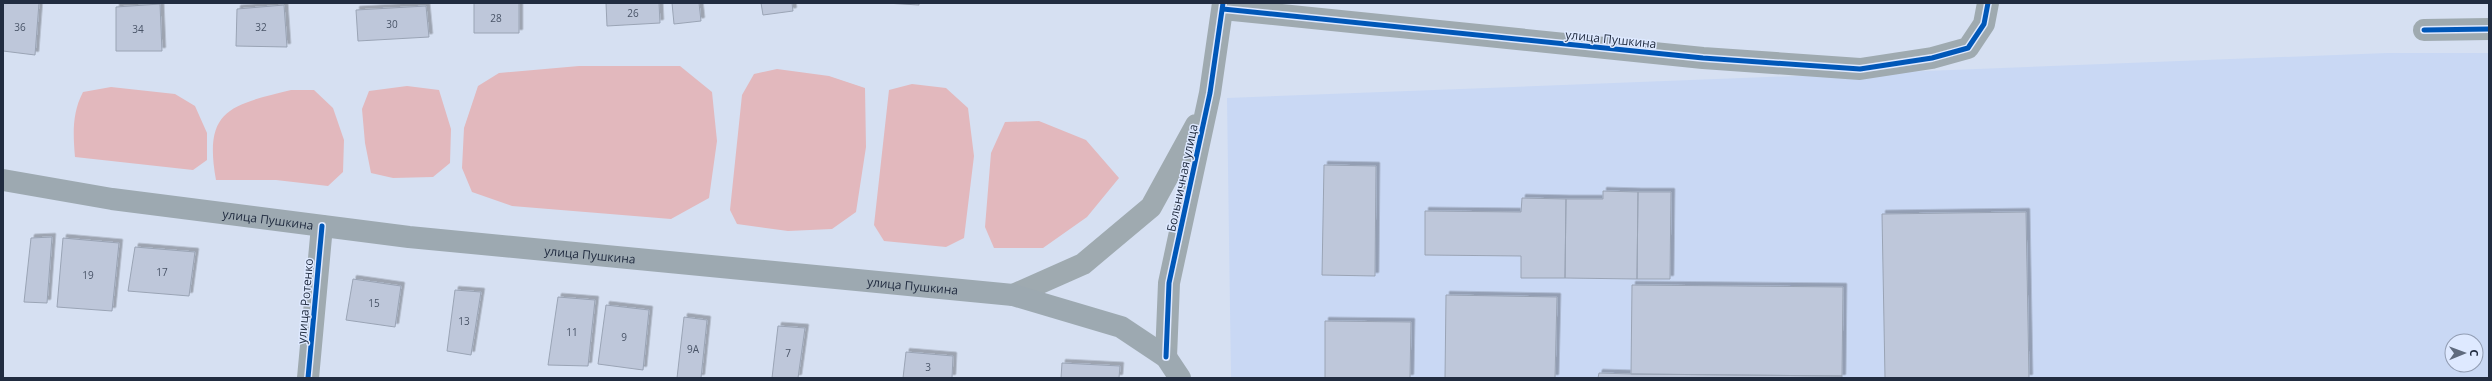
<svg xmlns="http://www.w3.org/2000/svg" width="2492" height="381" viewBox="0 0 2492 381" font-family="'Open Sans',sans-serif">
  <style>
    .built { fill: #c9d8f4; fill-rule: evenodd }
    .green { fill: #e2b8bd }
    .building { fill: #bec7da; stroke: #9aa4b5; filter: url(#shadow) }
    .lines { fill: none; stroke-linecap: round; stroke-linejoin: round }
    .minor { stroke: #9faab0; stroke-width: 22 }
    .secondary { stroke: #9da9b1; stroke-width: 22 }
    .cycleway-casing { stroke: #dee9ff; stroke-width: 8 }
    .cycleway { stroke: #0057b8; stroke-width: 5 }
    .labels { text-anchor: middle; dominant-baseline: central; stroke-width: 3; stroke-linejoin: round; paint-order: stroke }
    .number-label { font-size: 10px; fill: #495467 }
    .street-label { font-size: 12px; fill: #212c40; stroke: #dee9ff }
  </style>
  <defs>
    <filter id="shadow"><feDropShadow dx="3.5" dy="-3.5" stdDeviation="0" flood-color="#0004"/></filter>
  </defs>
  <rect width="100%" height="100%" fill="#d6e0f2"/>
  <path class="built" d="M2387,53H2489V378H1231L1227,98ZM2452,341H2476V365H2452Z"/>
  <path class="green" d="M579,66H680L712,92L717,141L709,198L671,219L512,206L472,192L462,168L464,128L478,86L499,73Z
    M777,69L829,76L865,88L866,147L856,212L832,229L788,231L737,224L730,210L742,95L754,74Z
    M912,84L946,88L968,108L974,156L964,238L946,247L884,241L874,225L889,90Z
    M407,86L439,90L451,129L450,163L433,177L393,178L371,173L365,143L362,109L369,91Z
    M111,87L175,94L195,106L207,133V160L193,170L75,157C73,134 72,113 83,92Z
    M291,90H314L333,108L344,140L343,172L328,186L276,180H216C203,109 231,105 291,90Z
    M1039,121L1086,140L1119,178L1087,217L1043,248H994L985,227L991,153L1005,122Z"/>
  <path class="building" d="M3,3H39L35,55L3,51Z
    M474,3H519V33H474Z
    M606,3H659L660,23L607,26Z
    M672,3H699L701,21L674,24Z
    M761,3H792L793,11L763,15Z
    M885,3H919V5Z
    M160,4L162,51H116V7Z
    M284,5L287,47L236,46L237,9Z
    M426,6L429,37L358,41L356,10Z
    M1324,165L1376,166L1375,276L1322,275Z
    M1603,191L1638,192L1637,279L1565,278L1566,199H1603Z
    M1638,192H1671L1670,279H1637Z
    M1522,198L1566,199L1565,278H1521V256L1425,255V211L1521,212Z
    M2026,212L2029,378H1885L1882,214Z
    M52,237L47,303L24,302L31,238Z
    M63,238L119,243L112,311L57,307Z
    M135,247L195,252L189,296L128,291Z
    M353,279L401,286L395,327L346,320Z
    M1632,285L1843,287L1842,376L1631,374Z
    M455,290L481,292L471,355L447,351Z
    M1446,295L1557,297L1555,378H1445Z
    M558,297L595,300L588,366L548,365Z
    M606,305L649,310L643,370L598,364Z
    M684,317L707,320L701,378H677Z
    M1325,321L1411,322L1410,378H1325Z
    M778,326L805,328L798,378H772Z
    M906,352L953,356L952,378H903Z
    M1062,363L1120,366L1119,378H1061Z
    M1599,373L1631,374L1842,376V378H1598Z"/>
  <g class="lines">
    <path class="minor" d="M1223,9L1703,58L1860,69L1932,58L1968,48L1984,24L1988,3
      M2424,30L2489,29
      M1013,295L1083,264L1151,207L1196,125
      M1166,357L1169,283L1210,93L1223,3
      M308,378L322,226"/>
    <path class="secondary" id="s1" d="M3,180L112,199L409,237L1013,295L1121,327L1166,357L1180,378"/>
    <g class="cycleway-casing">
      <path id="cycleway" d="M1223,9L1703,58L1860,69L1932,58L1968,48L1984,24L1988,3
        M2424,30L2489,29
        M1166,357L1169,283L1210,93L1223,3
        M308,378L322,226"/>
    </g>
    <use href="#cycleway" class="cycleway"/>
  </g>
  <g class="labels">
    <g class="number-label">
      <text x="633" y="13">26</text>
      <text x="496" y="18">28</text>
      <text x="392" y="24">30</text>
      <text x="20" y="27">36</text>
      <text x="261" y="27">32</text>
      <text x="138" y="29">34</text>
      <text x="162" y="272">17</text>
      <text x="88" y="275">19</text>
      <text x="374" y="303">15</text>
      <text x="464" y="321">13</text>
      <text x="572" y="332">11</text>
      <text x="624" y="337">9</text>
      <text x="693" y="349">9А</text>
      <text x="788" y="353">7</text>
      <text x="928" y="367">3</text>
    </g>
    <g class="street-label">
      <text transform="translate(1611 39) rotate(6)">улица Пушкина</text>
      <text transform="translate(1182 178) rotate(-78)">Больничная улица</text>
      <text stroke="none"><textPath href="#s1" startOffset="268">улица Пушкина</textPath></text>
      <text stroke="none"><textPath href="#s1" startOffset="592">улица Пушкина</textPath></text>
      <text stroke="none"><textPath href="#s1" startOffset="916">улица Пушкина</textPath></text>
      <text transform="translate(305 301) rotate(-85)">улица Ротенко</text>
    </g>
  </g>
  <rect width="2492" height="381" fill="none" stroke="#212c40" stroke-width="8"/>
  <g transform="translate(2464 353) rotate(89)"><circle r="19" fill="#dee9ff" stroke="#929db3"/>
  <path d="M0-3L7 15L0 10L-7 15Z" fill="#606b7e"/>
  <text y="-6" font-size="11" font-weight="bold" text-anchor="middle" fill="#212c40">С</text>
  </g>
</svg>
